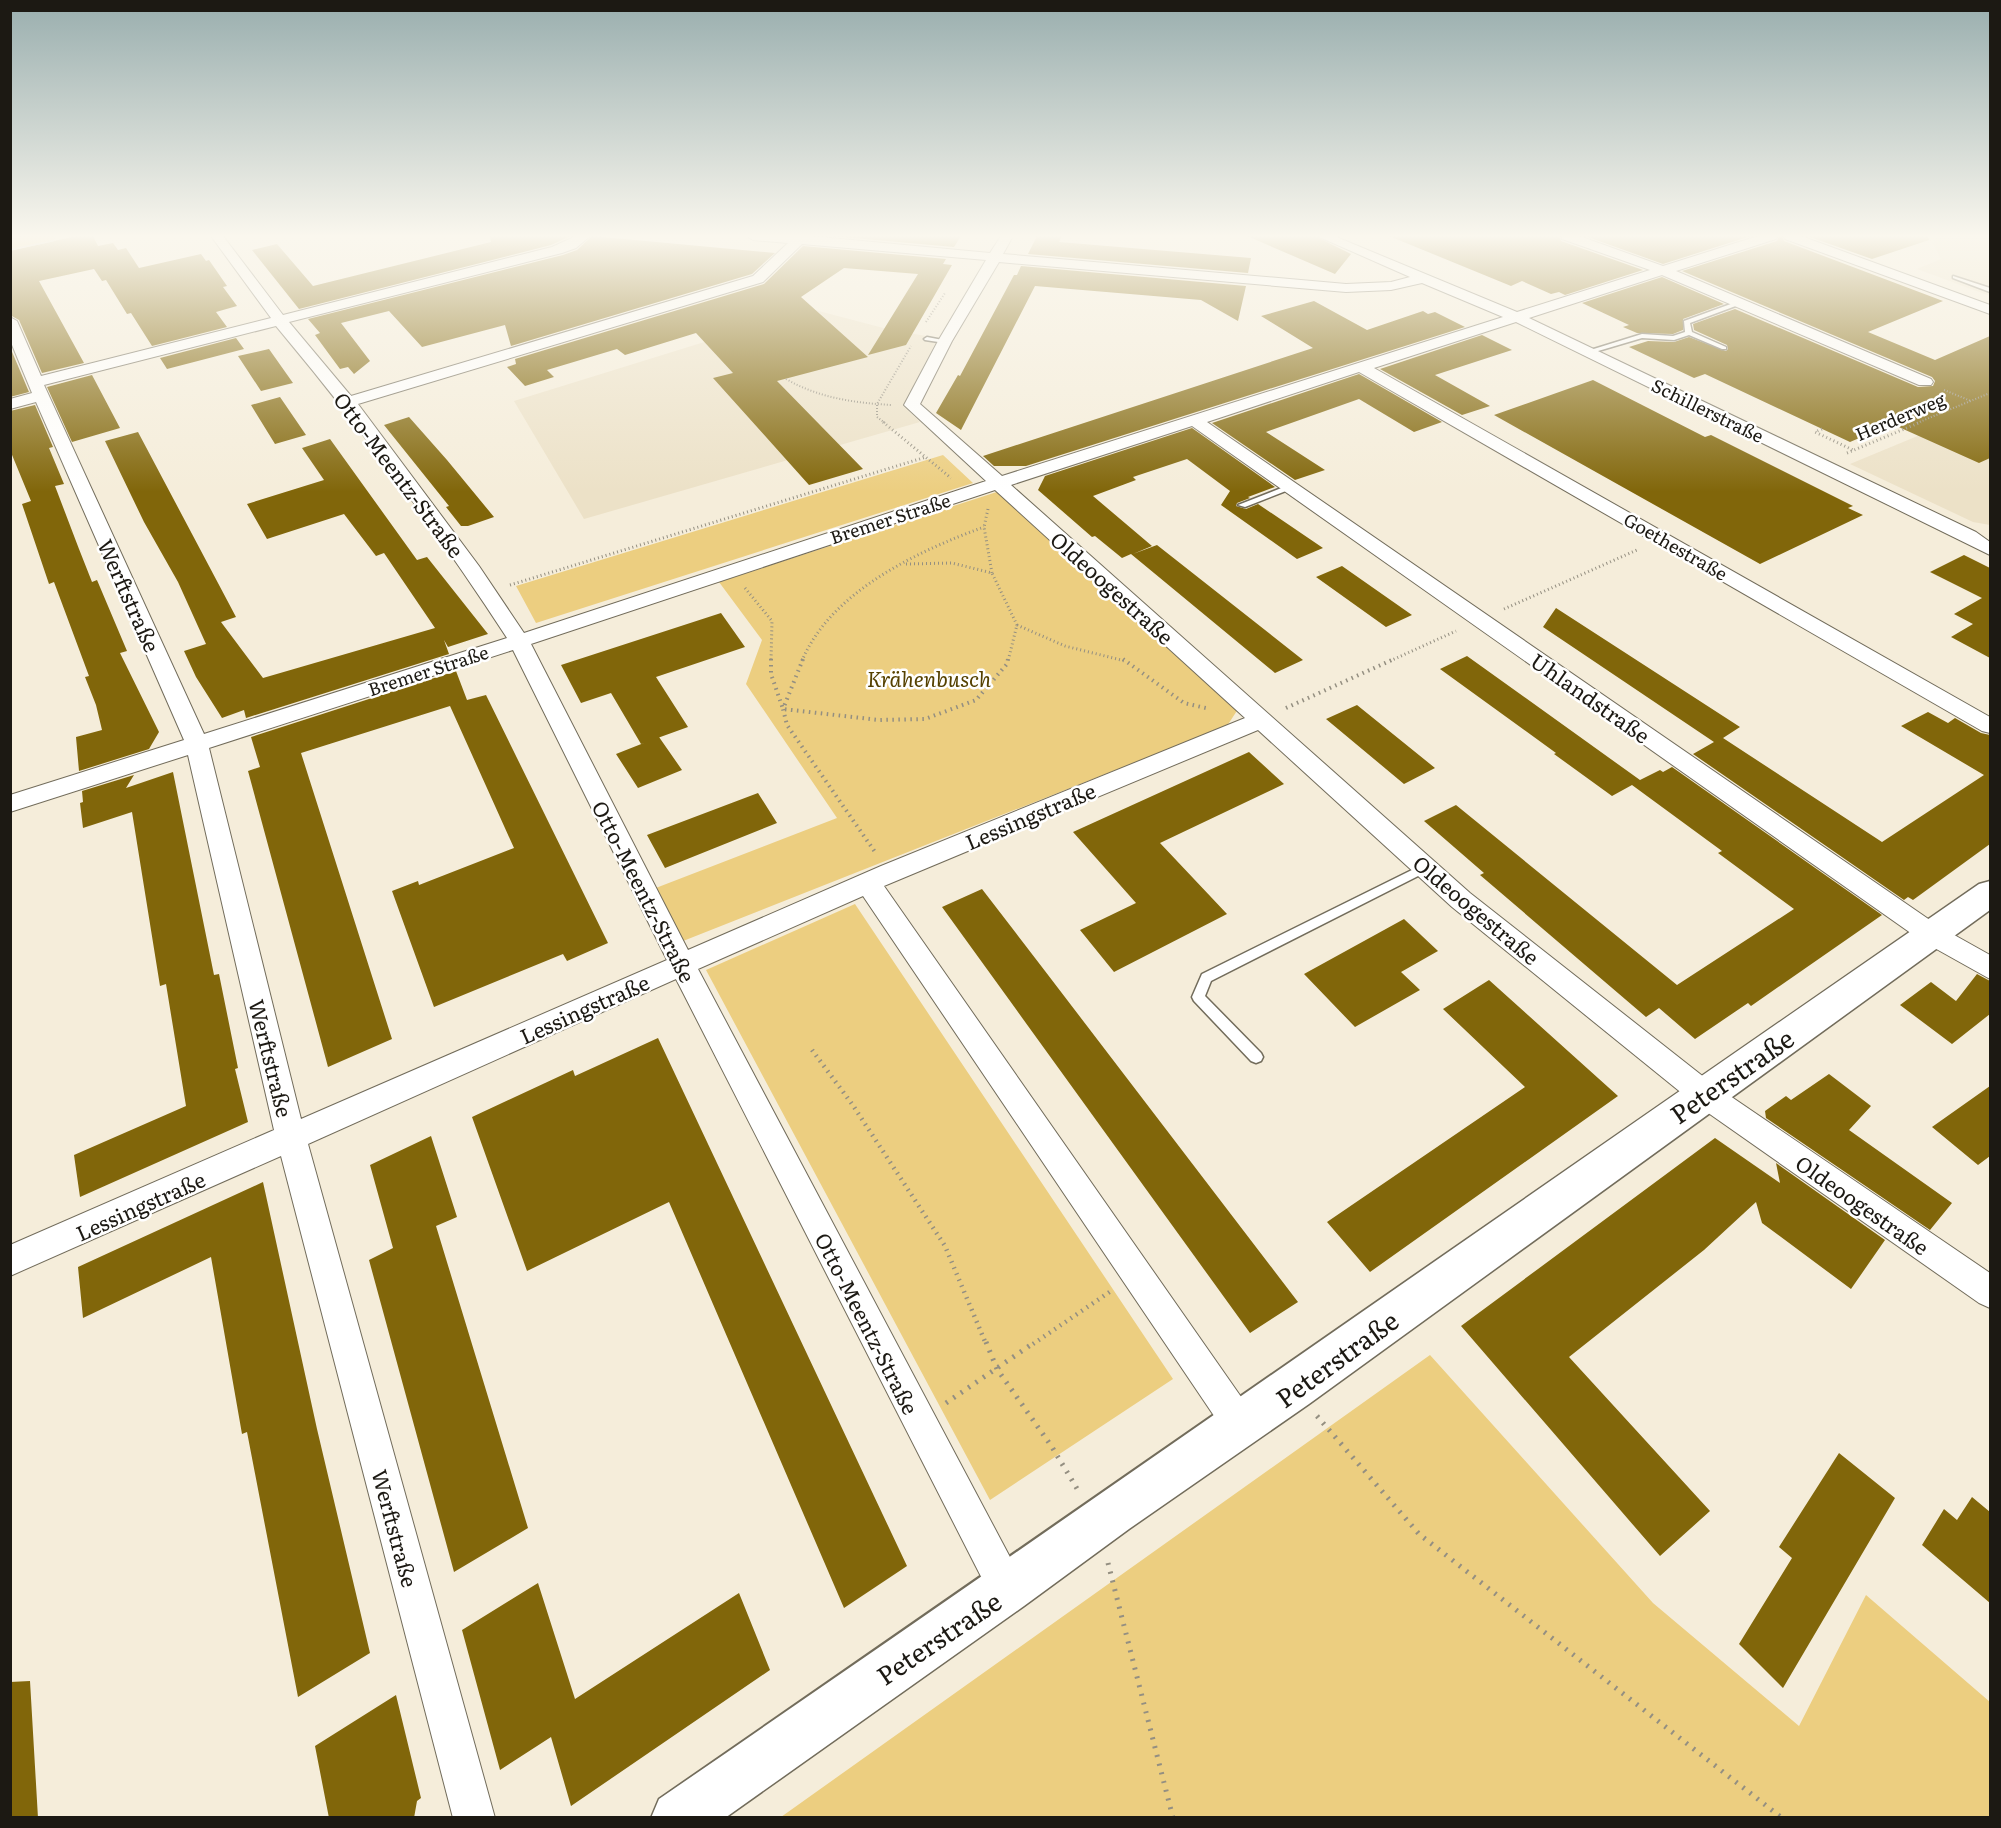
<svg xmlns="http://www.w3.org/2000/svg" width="2001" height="1828" viewBox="0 0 2001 1828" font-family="Literata,serif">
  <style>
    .built { fill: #ece1c7 }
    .green { fill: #ecce80 }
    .building { fill: #81660a }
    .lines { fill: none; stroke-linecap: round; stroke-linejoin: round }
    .service-casing { stroke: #726c5b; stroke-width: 3 }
    .minor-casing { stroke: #726c5b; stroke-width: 2 }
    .secondary-casing { stroke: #726c5b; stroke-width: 3 }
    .primary-casing { stroke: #d6d6d5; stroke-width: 3 }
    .path-far4 { stroke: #948f81; stroke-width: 2; stroke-dasharray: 1 2; stroke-linecap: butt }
    .path-far3 { stroke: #948f81; stroke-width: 3; stroke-dasharray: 1 3; stroke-linecap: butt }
    .path-far2 { stroke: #948f81; stroke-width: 4; stroke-dasharray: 1.5 4.5; stroke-linecap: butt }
    .path-far1 { stroke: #948f81; stroke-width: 4.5; stroke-dasharray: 1.5 5; stroke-linecap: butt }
    .path { stroke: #948f81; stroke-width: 5; stroke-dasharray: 2 7; stroke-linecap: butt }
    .service { fill: #fff; fill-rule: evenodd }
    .minor { fill: #fff; fill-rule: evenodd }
    .secondary { fill: #fff; fill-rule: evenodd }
    .primary { fill: #f2d98f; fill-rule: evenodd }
    .labels { text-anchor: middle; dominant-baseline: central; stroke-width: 5; stroke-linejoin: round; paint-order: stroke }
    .far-street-label { font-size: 18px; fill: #1c1913; stroke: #fff }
    .street-label { font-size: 21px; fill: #1c1913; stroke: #fff }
    .park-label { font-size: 21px; font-style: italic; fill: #554100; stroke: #fff }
    .near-street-label { font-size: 26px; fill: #1c1913; stroke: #fff }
  </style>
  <rect width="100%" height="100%" fill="#f5edda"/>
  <path class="built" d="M1937,236H1990V296L1917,269L1941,259L1933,244Z
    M811,309L891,330L938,338L903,406L920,422L584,519L514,401Z
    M1990,406V525L1973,522L1850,464Z"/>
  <path class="green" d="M943,455L973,483L536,623L516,586Z
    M1006,489L1242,703L1227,726L673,945L648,891L837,818L746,684L762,640L719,582Z
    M855,904L1173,1379L990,1500L706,970Z
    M1430,1355L1653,1603L1799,1726L1866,1595L1990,1702V1817H781Z"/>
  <path class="building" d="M76,236H93L98,246L113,243L118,250L126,248L139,268L201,254L206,261L209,260L227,286L223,287L237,306L216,312L227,327L152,346L131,313L127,314L106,280L102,281L94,269L39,281L84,363L42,373L19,320L10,315V251Z
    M490,236H571L551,245L299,309L252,250L277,244L313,286L491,242Z
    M592,236L775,253L752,274L511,346L505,325L422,347L389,311L341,323L370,361L354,374L348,367L340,369L315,335L320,333L308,319L563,255L577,250Z
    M831,236H961L954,247Z
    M1037,236H1062L1059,242L1251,258L1248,273L1028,254Z
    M1247,236H1315L1351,254L1335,274Z
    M1389,236H1559L1561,241L1643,270L1565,295L1559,292L1551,294L1522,281L1511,286Z
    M1585,236H1751L1663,264Z
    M1779,236H1782L1784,241L1943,301L1868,332L1935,360L1990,336V458L1979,463L1892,424L1850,442L1705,374L1694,378L1629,347L1648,341L1674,342L1689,337L1726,351L1728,349L1727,345L1694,330L1693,324L1735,309L1918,387L1933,386L1935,381L1932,377L1682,271L1777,241Z
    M1807,236H1928L1929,240L1872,259Z
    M803,246L946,259L943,264L952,265L906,345L868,355L918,274L844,268L801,297L868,357L777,381L863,469L809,485L713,378L733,373L696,333L625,355L617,349L547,370L554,377L525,386L507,367L516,364L515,359L764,284Z
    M1021,266L1246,286L1238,321L1201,300L1035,286L961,430L936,413L958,375L960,376L1014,275H1017Z
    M1662,277L1724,304L1683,319V330L1673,334L1637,333L1623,327L1629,325L1582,303Z
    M1314,301L1367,330L1423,311L1428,314L1435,312L1465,327L1026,466H994L983,456L1313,348L1261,316Z
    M1482,335L1512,350L1435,375L1490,406L1462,415L1380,369Z
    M236,338L244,349L167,369L160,358Z
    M10,347L29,392L10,397Z
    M269,349L293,383L261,391L238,356Z
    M1359,374L1442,422L1414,432L1359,399L1266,432L1325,470L1295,480L1212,423Z
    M92,375L120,428L72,442L47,387Z
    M1593,380L1705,437L1711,435L1853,506L1848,508L1863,515L1760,564L1494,415Z
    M280,397L306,435L275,444L251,405Z
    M35,405L53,447L49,448L64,484L55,486L79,549L92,582L97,580L127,651L120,653L159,732L149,749L79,771L76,737L102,730L96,705L85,677L89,676L54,582L49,584L22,504L31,501L10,450V411Z
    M409,417L447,460L494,517L468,526H461L446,507L449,506L384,425Z
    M1192,428L1275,487L1248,497L1250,498L1237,503L1236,506L1246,509L1258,504L1323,548L1297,559L1221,505L1230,491L1187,459L1133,477L1136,480L1093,496L1152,546L1133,554L1157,545L1303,660L1275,673L1131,554L1122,558L1095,536L1092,537L1038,490L1045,476Z
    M138,432L236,617L221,622L263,678L435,628L384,553L376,556L344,514L267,539L247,504L324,480L302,448L330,439L417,560L427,557L488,634L448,647L444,640L449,654L246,718L244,710L222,718L196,677L184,651L206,644L178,582L144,522L105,441Z
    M1964,555L1990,568V658L1951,637L1973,624L1954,614L1982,598L1930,572Z
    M1342,566L1412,615L1386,627L1316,577Z
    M1556,608L1740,727L1723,738L1882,842L1984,775L1901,726L1928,712L1948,723L1955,718L1981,733L1990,735V844L1913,900L1908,897L1904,900L1693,754L1714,742L1543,627Z
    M721,613L745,647L656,677L688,727L641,744L611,693L581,703L561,665Z
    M1467,656L1640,780L1660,770L1663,772L1672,767L1882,915L1751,1006L1748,1003L1695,1039L1659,1008L1646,1017L1480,875L1484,873L1424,821L1456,805L1677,985L1794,909L1718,853L1722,851L1632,785L1612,796L1554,754L1556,753L1440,669Z
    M456,671L467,700L486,695L608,943L567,961L563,954L434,1007L392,891L418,881L419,885L514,848L450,706L301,753L392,1039L328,1067L248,771L260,767L251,737Z
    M1357,705L1435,768L1404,784L1326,719Z
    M659,737L682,770L638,788L616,754Z
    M1249,752L1284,784L1160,843L1227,914L1114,972L1080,930L1136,903L1073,832Z
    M173,772L214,975L219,974L238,1068L235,1069L248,1122L80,1197L74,1155L186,1106L166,984L160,986L132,812L83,828L80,803L83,802L82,791L134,775L126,788Z
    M758,793L777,823L665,868L647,835Z
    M982,889L1045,971L1298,1302L1250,1333L942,907Z
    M1404,919L1438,951L1401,972L1420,990L1355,1027L1304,974Z
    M1977,974L1990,981V1014L1952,1044L1900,1005L1931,982L1956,1001Z
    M1489,980L1618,1096L1370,1272L1327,1222L1525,1087L1443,1009Z
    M658,1038L907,1566L844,1608L669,1202L527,1271L472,1117L573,1070L575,1076Z
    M1829,1074L1871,1106L1849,1130L1952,1203L1930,1230L1766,1118L1765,1111L1786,1096L1791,1100Z
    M1990,1086V1156L1978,1165L1932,1127Z
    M431,1136L457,1217L436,1226L528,1528L454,1572L369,1260L393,1248L370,1165Z
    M1715,1138L1780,1183L1776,1163L1885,1240L1851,1289L1762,1223L1756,1202L1704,1250L1569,1357L1710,1511L1660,1556L1461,1326Z
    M263,1182L317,1429L370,1653L298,1697L247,1432L242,1434L211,1257L83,1318L78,1267Z
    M1839,1453L1895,1498L1783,1688L1739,1644L1792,1558L1779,1547Z
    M1972,1497L1990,1512V1603L1922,1545L1944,1509L1957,1520Z
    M538,1583L575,1699L739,1593L770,1670L571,1806L551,1737L500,1770L462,1630Z
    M30,1681L38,1818H10V1682Z
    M396,1695L421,1798L417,1801L414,1818H329L315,1746Z"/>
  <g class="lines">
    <g class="service-casing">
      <path id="service" d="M1953,276L1990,288V292L1953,278Z
        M1739,301L1742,303L1741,304L1690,323L1692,332L1726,347V349H1722L1689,335L1674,340L1642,338L1588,354L1584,352L1642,334L1673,336L1685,332L1684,321Z
        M927,337L948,341L945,343L925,340L924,339Z
        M1289,485L1296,487L1245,507L1238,505Z
        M1426,863L1430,864L1432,867L1430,870L1211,981L1205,996L1261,1053L1263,1057L1261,1061L1256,1063L1251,1061L1194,1001L1192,997L1202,974Z"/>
    </g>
    <g class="minor-casing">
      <path id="minor" d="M211,236H223L283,315L552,247L576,236H590L576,248L562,253L289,322L351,396L753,276L788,243L753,240L747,236H809L990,253L1001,236H1013L1003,254L1346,284L1391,282L1410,277L1317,236H1334L1517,312L1650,270L1562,239L1561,236H1579L1663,266L1758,236H1777L1776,239L1676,271L1931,379L1933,382L1931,385H1919L1662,275L1529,318L1976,532L1990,542V555L1516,322L1374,368L1990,717V733L1982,731L1359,372L1207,422L1940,927L1990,955V979L1922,941L1192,426L1011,485L1470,893L1714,1085L1990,1273V1308L1979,1303L1694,1103L1452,907L1258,730L884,886L1253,1414L1259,1426L1253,1438L1241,1444L1229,1438L863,896L698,969L1020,1576L1026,1589L1020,1602L1007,1608L994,1602L676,979L308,1144L495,1818H453L281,1156L10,1276V1245L274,1130L188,755L10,812V795L184,740L36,402L10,409V399L32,393L10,340V317L17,321L41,376L271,318ZM802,244L986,260L938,341L904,405L986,481L524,633L479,566L358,404L763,282ZM999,262L1346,292L1391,290L1422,283L1503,317L1002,476L920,404L952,341ZM276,326C359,425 436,529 507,638L204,734L44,385ZM995,490L1245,718L881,866L688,950L531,644ZM513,650L667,960L301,1119L209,748Z
        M1784,236H1801L1990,305V314L1785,239Z"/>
    </g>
    <g class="secondary-casing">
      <path id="secondary" d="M1990,881V910L1309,1404L1129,1529L1024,1606L725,1818H651L659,1799C1100,1496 1538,1188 1979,884Z"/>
    </g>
    <g class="primary-casing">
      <path id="primary" d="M25,236H55L53,240L10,249V239Z"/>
    </g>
    <path class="path-far4" d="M926,322L945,293
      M786,379C819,398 855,403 892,405
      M1944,390L1971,401
      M885,423L877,417V404L911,346
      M1917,423L1990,393"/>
    <path class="path-far3" d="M883,422L951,478
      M1822,429L1815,432L1853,450
      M1847,453L1921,422
      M988,509L984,527L992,573
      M906,564L952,563L992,573L1017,625L1008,661
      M510,585L926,457
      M745,588L772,621L771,661
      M1504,609L1637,550
      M1017,625L1065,646L1125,661
      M802,661C830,592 918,551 984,527
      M1390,661L1456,631"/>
    <path class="path-far2" d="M771,659V674L783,709L879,720L925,719L976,700L1007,664L1008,659
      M803,659L783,709L787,725L875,852
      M1123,659L1184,703L1210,709
      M1286,708L1394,659"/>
    <path class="path-far1" d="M812,1050L852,1104L945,1246L986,1344
      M1033,1344L1111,1291"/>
    <path class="path" d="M986,1342L997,1369L1052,1447L1079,1492
      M946,1403L1035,1342
      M1317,1416L1419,1534L1782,1818
      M1108,1563L1173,1818"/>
    <use href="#service" class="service"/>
    <use href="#minor" class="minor"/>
    <use href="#secondary" class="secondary"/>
    <use href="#primary" class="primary"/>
  </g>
  <linearGradient id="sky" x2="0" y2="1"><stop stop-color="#99aeae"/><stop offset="0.48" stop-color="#faf7ee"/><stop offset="1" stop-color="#faf7ee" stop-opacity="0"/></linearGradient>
  <rect width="2001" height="492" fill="url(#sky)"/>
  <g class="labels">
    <g class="far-street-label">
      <text transform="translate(1708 410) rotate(26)">Schillerstraße</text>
      <text transform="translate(1900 416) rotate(-23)">Herderweg</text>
      <text transform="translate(890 518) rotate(-18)">Bremer Straße</text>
      <text transform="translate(1676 546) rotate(30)">Goethestraße</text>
      <text transform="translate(428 670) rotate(-18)">Bremer Straße</text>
    </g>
    <g class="street-label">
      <text transform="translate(400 474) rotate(53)">Otto-Meentz-Straße</text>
      <text transform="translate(1113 587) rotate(42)">Oldeoogestraße</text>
      <text transform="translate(130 595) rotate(66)">Werftstraße</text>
      <text transform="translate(1591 697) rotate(35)">Uhlandstraße</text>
      <text transform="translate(1030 815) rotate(-23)">Lessingstraße</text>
      <text transform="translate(645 891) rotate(63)">Otto-Meentz-Straße</text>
      <text transform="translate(1477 909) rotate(40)">Oldeoogestraße</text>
      <text transform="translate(584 1008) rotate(-24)">Lessingstraße</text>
      <text transform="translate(272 1058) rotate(76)">Werftstraße</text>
      <text transform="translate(1863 1204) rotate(35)">Oldeoogestraße</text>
      <text transform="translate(140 1205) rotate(-24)">Lessingstraße</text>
      <text transform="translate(868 1323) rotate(63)">Otto-Meentz-Straße</text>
      <text transform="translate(396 1528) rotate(75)">Werftstraße</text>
    </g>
    <g class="park-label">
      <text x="929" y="677">Krähenbusch</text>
    </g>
    <g class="near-street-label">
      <text transform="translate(1731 1075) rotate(-35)">Peterstraße</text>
      <text transform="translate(1336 1358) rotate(-36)">Peterstraße</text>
      <text transform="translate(938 1637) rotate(-34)">Peterstraße</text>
    </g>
  </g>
  <rect width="2001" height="1828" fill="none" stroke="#1c1913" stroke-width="24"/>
</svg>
